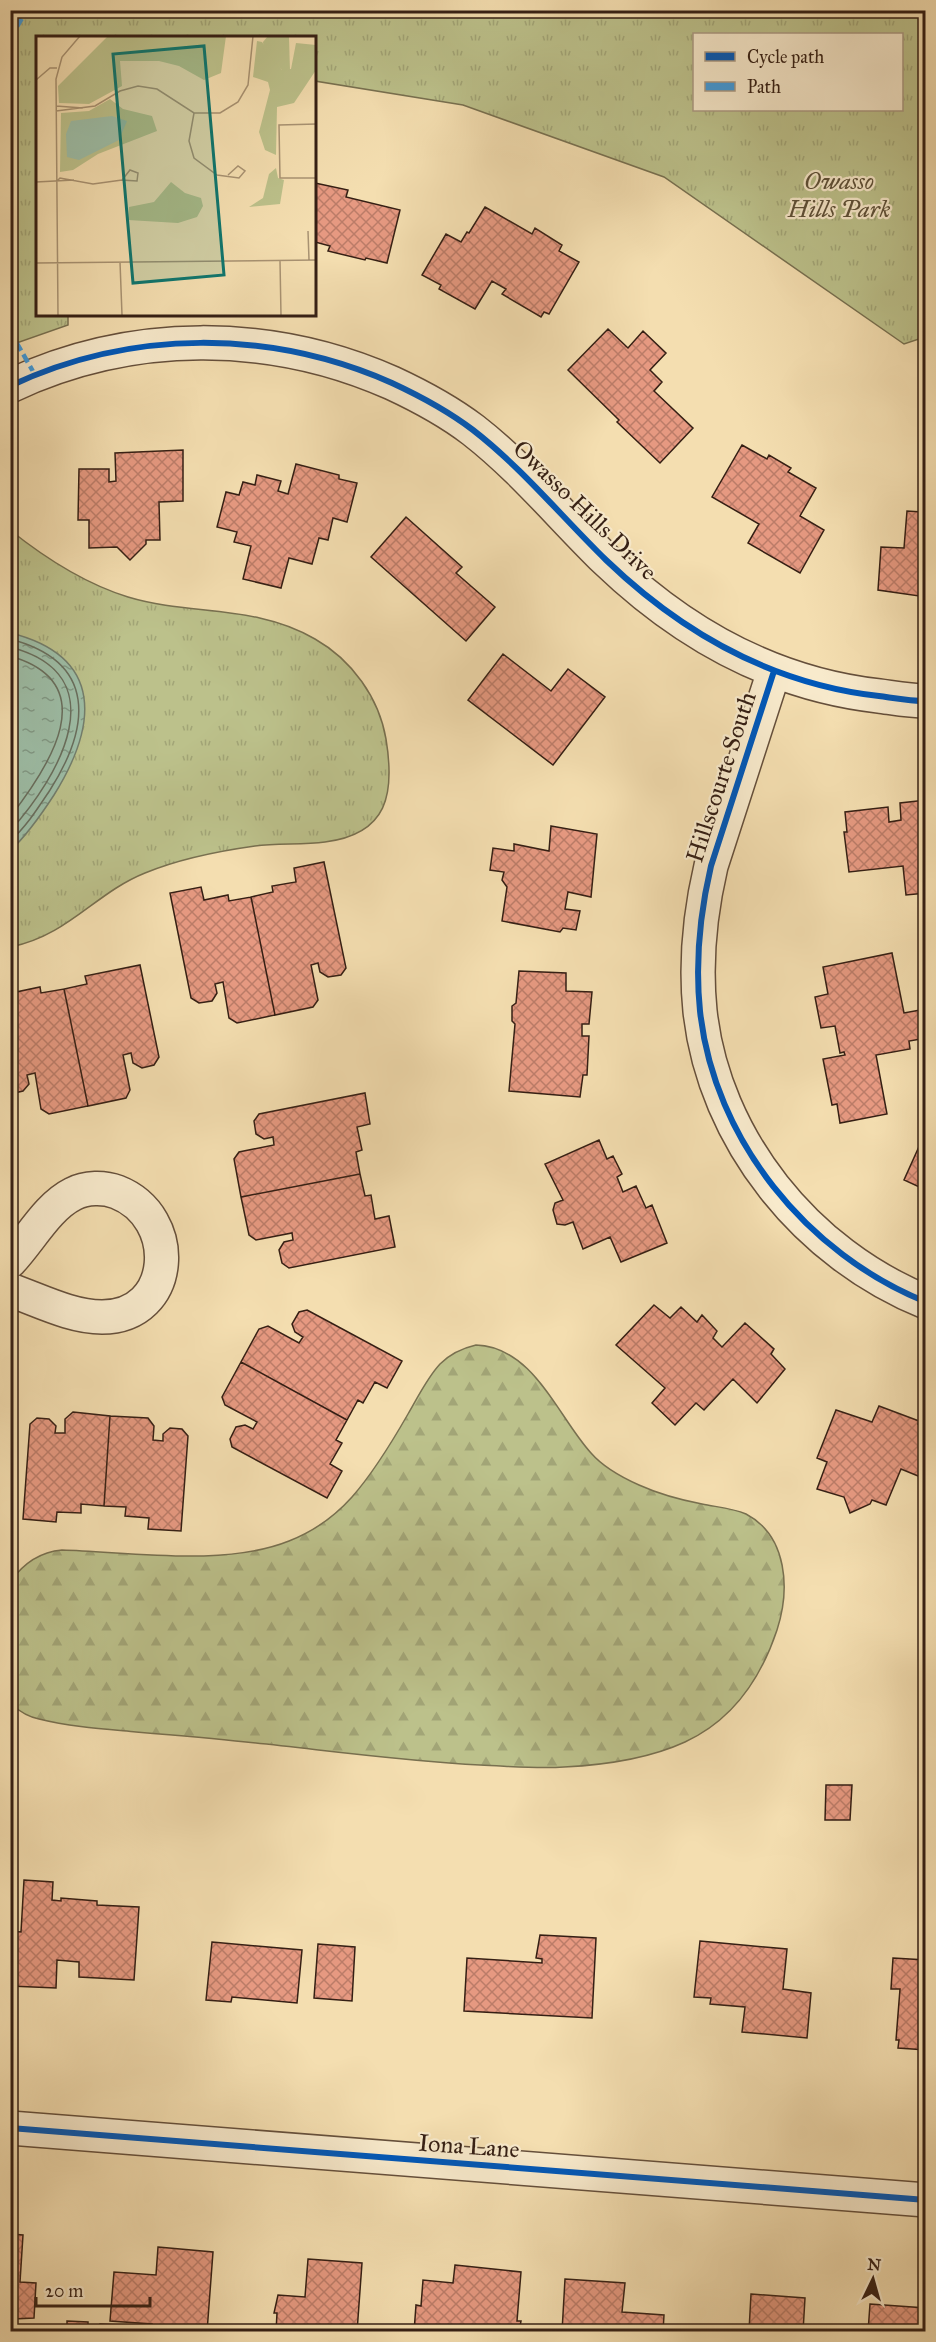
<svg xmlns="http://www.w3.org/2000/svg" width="936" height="2342" viewBox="0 0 936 2342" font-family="'IM FELL Great Primer',serif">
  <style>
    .grass { fill: url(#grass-tufts); stroke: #787050; stroke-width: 1.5; fill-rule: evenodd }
    .forest { fill: url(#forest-firs); stroke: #787050; stroke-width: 1.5 }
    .water { fill: url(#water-ripples); stroke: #737e6c; stroke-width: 1.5 }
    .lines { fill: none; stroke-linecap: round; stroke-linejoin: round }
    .shore { stroke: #696e5d; stroke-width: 1.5 }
    .building { fill: url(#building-cross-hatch); stroke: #351f14; stroke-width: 1.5 }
    .minor-casing { stroke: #654f3b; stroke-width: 36 }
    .minor { stroke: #f8eacc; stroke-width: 33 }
    .quiet { stroke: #3e9bde; stroke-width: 4.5; stroke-dasharray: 9 4.5; stroke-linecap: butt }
    .cycleway-casing { stroke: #f8eacc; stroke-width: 10 }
    .cycleway { stroke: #0057b8; stroke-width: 6 }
    .labels { text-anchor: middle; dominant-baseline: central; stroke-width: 4.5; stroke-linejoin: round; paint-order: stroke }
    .park-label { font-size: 24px; font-style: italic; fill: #5e5038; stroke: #f8eacc }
    .street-label { font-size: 24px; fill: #351f14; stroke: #f8eacc }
    .inset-road { fill: none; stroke: #a89272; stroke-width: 1.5 }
    .view { fill: #0f766e; fill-opacity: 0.15; stroke: #0f766e; stroke-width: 3 }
    .inset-edge { fill: none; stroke: #351f14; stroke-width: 3 }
  </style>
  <defs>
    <pattern id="grass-tufts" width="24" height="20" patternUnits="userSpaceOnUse" patternTransform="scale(1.5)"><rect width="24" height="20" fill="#bcc18b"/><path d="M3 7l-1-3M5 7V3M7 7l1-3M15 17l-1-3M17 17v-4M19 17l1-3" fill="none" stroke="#a2a577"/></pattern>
    <pattern id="forest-firs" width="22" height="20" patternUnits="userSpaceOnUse" patternTransform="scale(1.5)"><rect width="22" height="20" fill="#bcc18b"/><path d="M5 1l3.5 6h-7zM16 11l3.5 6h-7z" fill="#a2a577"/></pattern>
    <pattern id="water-ripples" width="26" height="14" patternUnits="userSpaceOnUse" patternTransform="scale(1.5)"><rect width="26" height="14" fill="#9dbda6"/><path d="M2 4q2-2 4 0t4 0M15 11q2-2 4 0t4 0" fill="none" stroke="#819986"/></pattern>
    <pattern id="building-cross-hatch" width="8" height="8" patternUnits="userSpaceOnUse" patternTransform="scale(1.5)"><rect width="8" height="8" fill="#e69981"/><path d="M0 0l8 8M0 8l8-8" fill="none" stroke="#bb7c68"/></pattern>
  </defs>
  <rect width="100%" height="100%" fill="#f4deb0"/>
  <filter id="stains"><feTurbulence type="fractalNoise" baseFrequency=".00333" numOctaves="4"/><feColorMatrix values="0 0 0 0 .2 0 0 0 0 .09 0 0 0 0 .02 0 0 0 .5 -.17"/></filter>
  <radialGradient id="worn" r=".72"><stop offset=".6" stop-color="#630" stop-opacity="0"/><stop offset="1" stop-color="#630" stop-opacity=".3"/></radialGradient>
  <path class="grass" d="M11,10L925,11V337L904,344L664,177L463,105L315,81V38H38V315H68V325L11,345ZM694,34H902V110H694Z
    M10,530C45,558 86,584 128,597C191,616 255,604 315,639C352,660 379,698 386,739C395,794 388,834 325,842C302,845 278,843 255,846C219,851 179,859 145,873C95,893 69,935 11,947Z"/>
  <path class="forest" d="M476,1345C534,1347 558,1417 591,1453C604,1468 621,1477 639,1485C659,1494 681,1500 702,1504C716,1507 732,1508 746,1514C788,1536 790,1590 777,1630C761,1678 733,1720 685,1742C648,1759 605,1765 564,1767C536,1769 508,1766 480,1765C401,1761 324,1750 246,1742C209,1738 173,1735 136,1732C103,1729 71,1727 39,1719C28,1717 19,1711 11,1704V1581C23,1564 40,1552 62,1550C131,1552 224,1567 289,1541C312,1532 335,1516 352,1497C374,1472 392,1442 408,1414C418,1397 427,1378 440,1364C450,1354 463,1348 476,1345Z"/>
  <path class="water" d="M11,633C105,657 97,726 54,795C41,815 28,834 11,850Z"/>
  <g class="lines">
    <path class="shore" d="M10,639C98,662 90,727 50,790C38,808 26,827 10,841
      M10,647C118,675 59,777 10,831
      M10,656C105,683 49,767 10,817"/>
  </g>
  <path class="building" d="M315,183L348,190L346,197L400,210L387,263L366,258L365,260L328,251L330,246L315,242Z
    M485,207L532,234L535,228L562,245L559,251L579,262L549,314L544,312L541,317L502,294L506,289L492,281L475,309L439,289L441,285L422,275L446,234L461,242L467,232L469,233Z
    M608,329L628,348L643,331L666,353L650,370L662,382L654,391L693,428L660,463L617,422L619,420L568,370Z
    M742,445L767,459L769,455L791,468L788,472L816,488L800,516L824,530L800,573L748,543L759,524L712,497Z
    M183,450V501L159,502L160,540H146V544L130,560L117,547L89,548V520H78L79,469H109V482L116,481L115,453Z
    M296,464L339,475V479L357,483L347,522L333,518L328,540L319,538L312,564L289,558L281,588L243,579L251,546L234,542L237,532L217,527L226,492L239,495L243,482L255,485L257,475L281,481L278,491L288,494Z
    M924,491H926V597L878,590L881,547L904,548L907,511L922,512Z
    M406,517L462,567L456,573L495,607L466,641L371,557Z
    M503,654L551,691L568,669L605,697L553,765L468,700Z
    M926,800V893L906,895L903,866L849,872L844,832H847L845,812L888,807L889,822L901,820L900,803Z
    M551,826L597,834L591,897L568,892L565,909L580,911L576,930L563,928L560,932L502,921L507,887L502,880L504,872L490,870L493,848L514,851V844L549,851Z
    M324,862L346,968L341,975L328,977L320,972L318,963L311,965L318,1000L313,1007L275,1015L251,897L273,892L272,886L296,882L294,868Z
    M201,887L204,900L228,895L229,901L251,897L275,1015L237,1023L229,1018L223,982L215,984L217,993L212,1001L199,1003L191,998L170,893Z
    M892,953L904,1013L926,1009V1038L909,1041L910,1049L876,1055L887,1114L840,1123L837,1104L832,1105L823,1059L845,1055L844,1052L840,1053L835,1026L821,1028L815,997L828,994L823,967Z
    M140,965L159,1057L154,1065L142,1068L133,1063L131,1053L123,1055L130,1090L126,1098L88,1106L64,989L87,984L85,976Z
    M519,971L566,973V991L592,992L589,1024H582V1036H589L587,1075H583L580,1097L509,1091L515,1024L512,1021V1006L516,1003Z
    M10,979H13L16,992L40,987L41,993L64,989L88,1106L49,1114L41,1109L35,1073L27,1075L29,1084L23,1091L10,1094Z
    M365,1093L370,1124L357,1127L362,1150L356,1152L360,1174L241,1197L234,1159L239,1152L274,1145L273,1137L264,1139L256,1134L254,1121L259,1114Z
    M926,1131V1190L904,1180Z
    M599,1140L607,1159L613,1156L622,1174L617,1177L623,1192L636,1186L646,1208L652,1205L667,1243L621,1262L610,1237L583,1249L573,1222L565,1225L557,1224L553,1210L555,1203L563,1200L545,1164Z
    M360,1174L365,1196L371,1195L375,1219L389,1216L395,1247L289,1268L282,1263L279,1250L284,1242L293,1240L292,1233L256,1240L249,1235L241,1197Z
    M654,1305L670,1318L681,1307L697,1322L702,1315L717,1331L713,1338L722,1347L745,1323L774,1349L771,1354L785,1369L757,1403L733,1379L704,1410L696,1403L675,1425L652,1403L665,1388L616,1345Z
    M307,1310L402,1361L387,1388L375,1382L363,1403L358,1400L347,1420L241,1362L259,1329L268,1326L299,1343L303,1337L295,1332L292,1324L299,1312Z
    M241,1362L347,1420L336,1440L342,1443L330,1464L342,1471L327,1498L232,1447L230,1439L236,1427L245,1425L253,1429L257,1422L225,1405L222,1397Z
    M879,1406L919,1421L918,1424L926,1427V1471L923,1478L901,1469L886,1505L872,1500L870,1504L850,1513L844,1497L817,1489L827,1462L817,1458L836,1410L872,1422Z
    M73,1412L110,1416L104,1506L81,1504V1513L57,1512L56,1522L23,1519L30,1424L37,1418L49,1419L56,1426L55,1433H65V1419Z
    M110,1416L148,1418L154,1426L153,1440L163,1441V1434L170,1428L182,1429L188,1436L181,1531L148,1529L149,1518L125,1516L126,1507L104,1506Z
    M826,1785H852L850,1820H825Z
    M24,1880L53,1882L52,1900L61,1901V1898L97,1901V1905L139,1907L134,1980L79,1977V1962L57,1960L56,1988L10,1986V1931L21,1932Z
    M540,1935L596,1938L592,2018L464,2011L467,1958L542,1963V1959L536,1958Z
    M700,1941L787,1949L783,1989L811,1993L807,2038L742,2032L745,2007L710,2004L711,1998L694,1997Z
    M212,1942L302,1950L297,2003L232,1997L231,2002L206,2000Z
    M318,1944L355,1947L352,2001L314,1998Z
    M893,1958L926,1960V2050L898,2048L899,2040H896L900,1989H891Z
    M10,2234L23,2235L20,2282L36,2283L34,2318L13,2319L12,2332H10Z
    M158,2247L213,2252L207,2332L152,2331V2324L110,2321L114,2272L156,2275Z
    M308,2259L362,2263L357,2332H276L277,2313H274L278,2295L305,2297Z
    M455,2265L521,2272L517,2321H521L519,2332H414L416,2305L421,2306L423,2280L453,2283Z
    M565,2279L625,2283L622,2312L664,2315L663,2332H562Z
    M751,2294L805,2298L803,2332H720L749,2331Z
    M870,2304L926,2308V2332H868Z
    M67,2321L88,2322V2332H67Z
    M100,2324L120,2325V2332H99Z"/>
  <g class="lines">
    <g class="minor-casing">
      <path id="minor" d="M10,386C131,329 270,329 392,383C420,396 448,411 473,430C522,468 561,516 606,560C683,634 772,684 879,696C894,698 910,701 926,701
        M774,671L711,866C700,913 695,962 700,1011C714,1140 807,1254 926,1302
        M10,1261C30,1240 47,1207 73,1194C86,1187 104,1187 117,1192C181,1217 176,1317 102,1317C71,1317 39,1300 10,1290
        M10,2128L926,2200"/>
    </g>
    <use href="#minor" class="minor"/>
    <path class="quiet" d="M10,38L27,10
      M10,331L35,375"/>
    <g class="cycleway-casing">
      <path id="cycleway" d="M10,386C131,329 270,329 392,383C420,396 448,411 473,430C522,468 561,516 606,560C683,634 772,684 879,696C894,698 910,701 926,701
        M774,671L711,866C700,913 695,962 700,1011C714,1140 807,1254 926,1302
        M10,2128L926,2200"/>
    </g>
    <use href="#cycleway" class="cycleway"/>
  </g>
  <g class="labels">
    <g class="park-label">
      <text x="839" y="181">Owasso<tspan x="839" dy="28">Hills Park</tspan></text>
    </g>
    <g class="street-label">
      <text transform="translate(585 510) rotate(44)">Owasso Hills Drive</text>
      <text transform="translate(721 777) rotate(-72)">Hillscourte South</text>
      <text transform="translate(469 2146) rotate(4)">Iona Lane</text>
    </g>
  </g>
  <g transform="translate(36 36)">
    <rect width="280" height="280" fill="#f4deb0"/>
    <path d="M72,0H190L185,37L168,44L143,30L123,25H84L86,50L53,68L23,67L22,50ZM74,63L87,73L116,80L121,95L62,118L37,134L24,136L25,77L53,75Z" fill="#bcc18b"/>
    <path d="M221,5L226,6L246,34L255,33L260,7L280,9V34L258,67L241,71L240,119L229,114L223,96L234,54L232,46L217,41ZM240,132L242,142L248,144L244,168L213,171L227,162L233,138ZM135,146L149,157L165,162L167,170L161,181L142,187L92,184L93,171L118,166Z" fill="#bcc18b"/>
    <path d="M232,0L253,1L254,35L246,34L228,14L227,6Z" fill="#bcc18b"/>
    <path d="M76,80L91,85L83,104L43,124L31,121L30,98L35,85Z" fill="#9dbda6"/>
    <path class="inset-road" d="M0,44L14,32H21M20,70L47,72M20,75L59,70L84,55L102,50L121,53L158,77H184L202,66L212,49L217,0M158,77L153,105L158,122L181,139L203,142L209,135L202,130L192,139M281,88L243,89L244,142H281M94,134L102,137L101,145L86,144ZM0,146L38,144M20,146L24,142L57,148L86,144M272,195L273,224M244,225L245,280M84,226L86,279M0,227L281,224M22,280L20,43L26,21L44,0"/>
    <path class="view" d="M168,10L188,239L97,247L77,18Z"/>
    <rect width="280" height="280" class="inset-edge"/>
  </g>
  <rect width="936" height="2342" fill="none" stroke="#f4deb0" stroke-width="36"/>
  <rect x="12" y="12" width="912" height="2318" fill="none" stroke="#351f14" stroke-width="3"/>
  <rect x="18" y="18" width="900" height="2306" fill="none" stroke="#351f14" stroke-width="1.5"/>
  <rect x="693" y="33" width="210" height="78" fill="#f8eacc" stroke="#aa9982" stroke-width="1.5"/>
  <rect x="705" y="52" width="30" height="9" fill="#0057b8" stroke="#aa9982" stroke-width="1.5"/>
  <text x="747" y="63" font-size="18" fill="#351f14">Cycle path</text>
  <rect x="705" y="82" width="30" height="9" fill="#3e9bde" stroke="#aa9982" stroke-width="1.5"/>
  <text x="747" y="93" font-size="18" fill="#351f14">Path</text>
  <g transform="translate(873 2279) rotate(5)" stroke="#f8eacc" stroke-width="4.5" paint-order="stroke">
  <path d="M0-4.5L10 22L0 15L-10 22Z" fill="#351f14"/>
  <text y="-9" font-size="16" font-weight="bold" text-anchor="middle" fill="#351f14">N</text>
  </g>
  <path d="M36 2297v9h114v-9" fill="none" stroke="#351f14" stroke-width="3"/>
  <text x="45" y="2297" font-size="18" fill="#351f14" stroke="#f8eacc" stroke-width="4.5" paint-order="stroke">20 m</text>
  <rect width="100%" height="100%" filter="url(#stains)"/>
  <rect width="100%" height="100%" fill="url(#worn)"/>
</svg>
